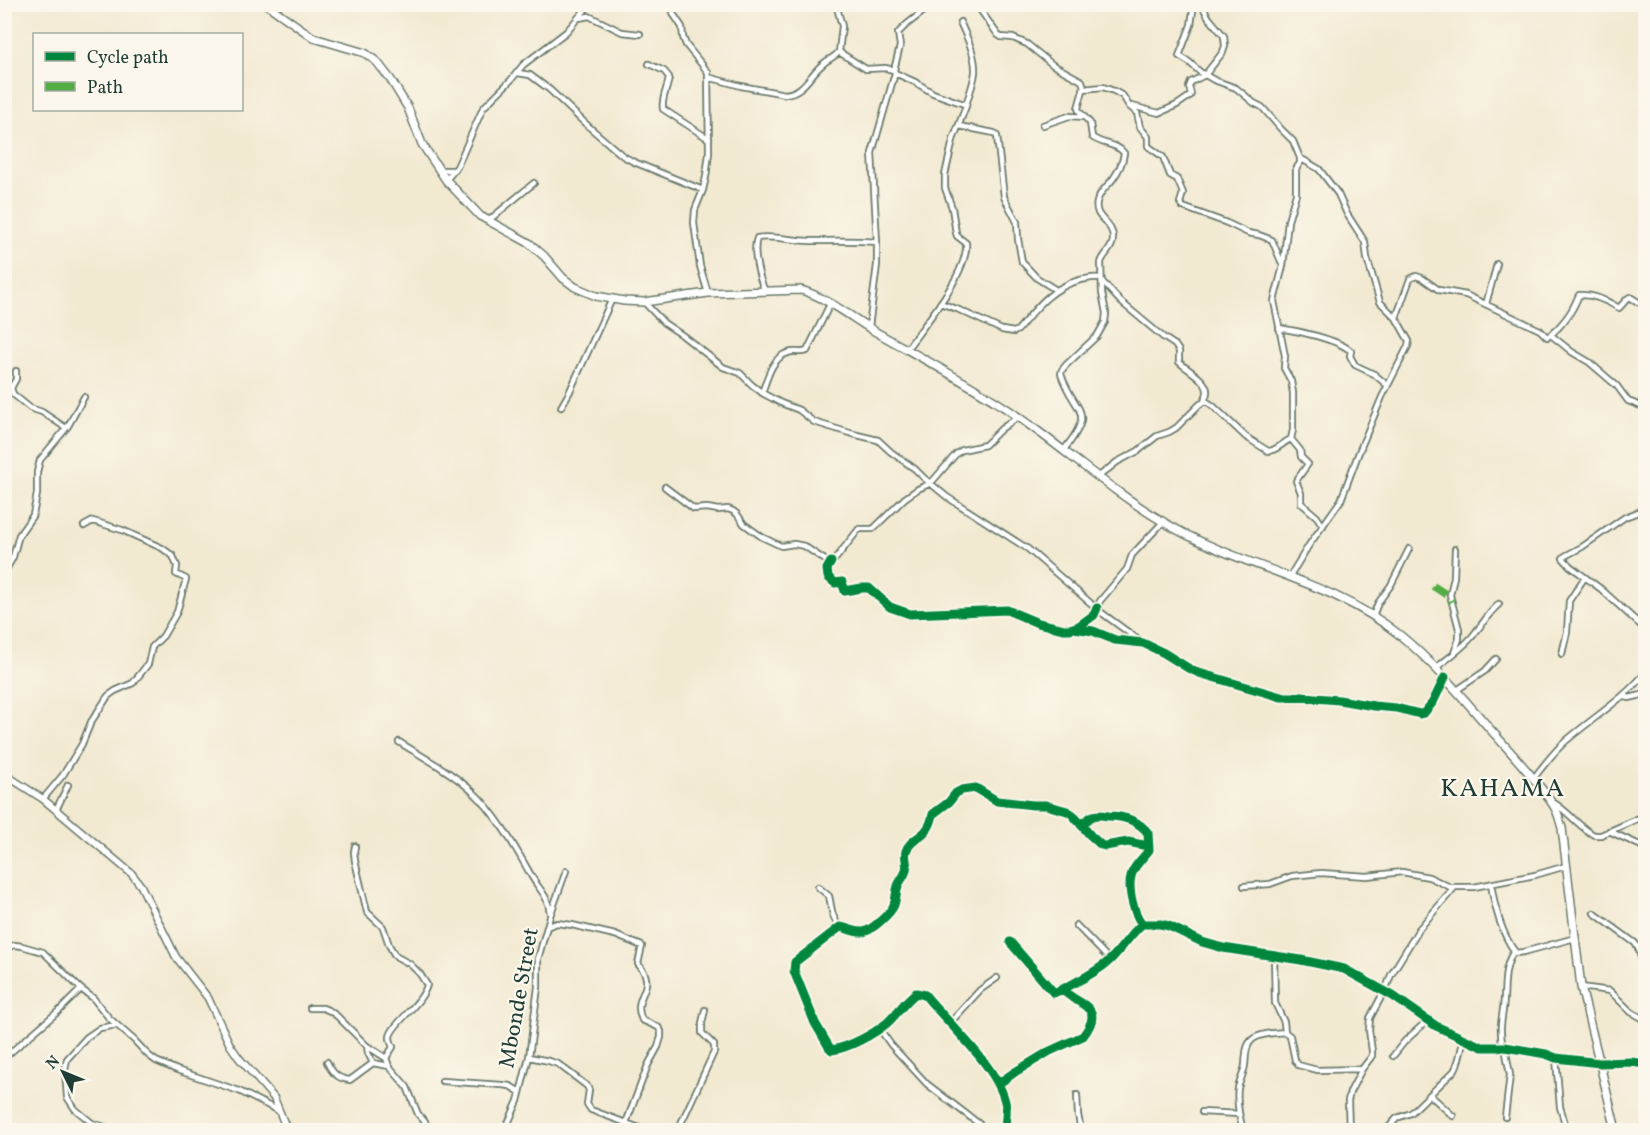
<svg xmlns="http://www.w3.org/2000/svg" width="1650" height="1135" viewBox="0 0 1650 1135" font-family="Vollkorn,serif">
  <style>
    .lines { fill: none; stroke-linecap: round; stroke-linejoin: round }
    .minor-casing { stroke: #69796b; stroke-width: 8 }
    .tertiary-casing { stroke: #69796b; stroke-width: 9 }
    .secondary-casing { stroke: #69796b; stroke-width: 10 }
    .minor { stroke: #fff; stroke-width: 4.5 }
    .tertiary { stroke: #fff; stroke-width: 6 }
    .secondary { stroke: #fff; stroke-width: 7 }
    .quiet { stroke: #52ad45; stroke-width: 8; stroke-dasharray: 15 8; stroke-linecap: butt }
    .cycleway-casing { stroke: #fbf7ec; stroke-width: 13 }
    .cycleway { stroke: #00873e; stroke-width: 9 }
    .labels { text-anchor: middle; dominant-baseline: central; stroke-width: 4.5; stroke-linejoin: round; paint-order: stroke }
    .street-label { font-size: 22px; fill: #1f3d34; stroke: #fbf7ec }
    .quarter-label { font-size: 26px; letter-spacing: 1.5px; fill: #1f3d34; stroke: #fbf7ec }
  </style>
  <rect width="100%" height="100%" fill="#fbf7ec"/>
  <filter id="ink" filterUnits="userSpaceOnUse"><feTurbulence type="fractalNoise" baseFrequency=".0167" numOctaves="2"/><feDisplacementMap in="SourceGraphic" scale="12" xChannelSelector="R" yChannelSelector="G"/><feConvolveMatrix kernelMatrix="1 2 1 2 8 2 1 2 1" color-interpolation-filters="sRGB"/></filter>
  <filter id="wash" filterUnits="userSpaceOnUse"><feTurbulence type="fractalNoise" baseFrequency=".008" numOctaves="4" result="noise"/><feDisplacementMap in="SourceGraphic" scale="24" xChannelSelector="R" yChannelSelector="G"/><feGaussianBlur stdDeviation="1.35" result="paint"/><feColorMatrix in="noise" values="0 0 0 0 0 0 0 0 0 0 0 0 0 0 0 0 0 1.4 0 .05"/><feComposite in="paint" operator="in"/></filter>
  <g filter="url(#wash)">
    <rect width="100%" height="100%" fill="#f2e9d1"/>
  </g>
  <g filter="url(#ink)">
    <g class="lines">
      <g class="minor-casing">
        <path id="minor" d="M670,4L674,15L682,27L683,37L686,45L708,72L709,153L706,177L703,190L695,210L694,223L700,266L708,293
          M836,4L842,26L839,52L866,69L885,68L894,70L895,73L872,153L877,242V265L869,327
          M976,4L998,35L1001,37L1013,38L1027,44L1053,65L1082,81L1084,87L1078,108L1079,111L1090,123L1092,137C1102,145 1117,143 1124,153C1123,162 1118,172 1113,179C1107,187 1099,192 1097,202C1093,219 1114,222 1113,239C1113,250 1103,254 1101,263L1102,293L1106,313L1105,322L1097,336L1066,365L1062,370L1061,374C1074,414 1098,408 1063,451
          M1194,4L1191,25L1179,56L1189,62L1200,72L1214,80L1236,88L1254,103L1262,107L1281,129L1293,141L1300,158L1319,169L1338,194L1347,214L1365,242L1367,258L1380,302L1396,318L1409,341L1408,346L1382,397L1359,452L1341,500L1309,545L1290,576
          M579,18L589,16L622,32L640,34
          M960,22C967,37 976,56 975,72C974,83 969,94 966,105
          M649,64L664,71L669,77C668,88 661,98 663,109L709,139
          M894,70L900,46L898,33L906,25L933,4
          M518,73L530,75L550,90L588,126L623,156L634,162L703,190
          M895,73L915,82L933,93L964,104L966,106L953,140L945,175V188L952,208L956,233L957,236L966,243C969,272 924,325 907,349
          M708,77L741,86L785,94C805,92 809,75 823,64C828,59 834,58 839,52
          M1083,89L1103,87L1114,91L1123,96L1129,106L1137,113L1140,127L1148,137V146L1163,157L1170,175L1177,179L1183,193L1180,203L1183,207L1227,223L1248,233L1259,235L1272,240L1283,266
          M1132,106L1159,113L1177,105L1190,96L1191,94L1189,87L1191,82L1205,75L1223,52L1225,46L1224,36L1209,18L1201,4
          M1043,125L1069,116L1084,117
          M959,126L994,133L997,136L1004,197L1017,222L1018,239L1022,262L1037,278L1056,290
          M1300,158V163L1296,169V194L1288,221L1283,266L1274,301L1285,356L1284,368L1291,381L1293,393V430L1291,439L1300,450L1301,457L1308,464L1296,481L1301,493V503L1317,517L1323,526
          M439,170H455
          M446,180L457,167L483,108L511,80L523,65L566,32L590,4
          M488,221L534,183
          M765,291C759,278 752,252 757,238C774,235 792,241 810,241C832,241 854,240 877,242
          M644,302L664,323L682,335L723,367L740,373L752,385L764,394L781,403L799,410L814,422L853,434L878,440L891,452L915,469L924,478L947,497L1028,549L1102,613L1143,643
          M940,303L957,309L1002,330L1014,332L1018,330C1036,308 1052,287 1080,280C1087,279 1093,277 1099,278L1121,302L1163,337L1175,345L1179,351V362C1186,369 1208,380 1207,392C1207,395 1205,398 1204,402
          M1486,304L1497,264
          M1396,318L1410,279L1416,276L1422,278L1439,290L1466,295L1540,330L1547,337C1552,335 1553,332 1558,328C1569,316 1573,309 1579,295C1593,294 1608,301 1619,308L1628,298L1630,297L1646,307
          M1279,328C1298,331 1337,339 1351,351L1350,356L1355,365L1374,374L1387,385
          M1551,335L1572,352L1589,362L1617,386L1628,401L1646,408
          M16,371V379L11,388L13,394L30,408L42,412L66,428
          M762,393C767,379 772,357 788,353C795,350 800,354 807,351L830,304
          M561,407L569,393L612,299
          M1098,477L1117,462L1138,451L1157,436L1169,432L1176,428L1200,404L1206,401L1212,405L1246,437L1268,451C1277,451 1283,442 1291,439
          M665,487L694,509L707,508L718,510L728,509L733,511L737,514L744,524L762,537L781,546L794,544L804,546L828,562H833L859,529H873L905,498L918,489L931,483L956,454L962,450L985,445L1001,429L1018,417
          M1646,509L1625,517L1582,547L1565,556L1563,558L1570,566L1601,589L1646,630
          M831,562L827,569L828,577L835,583L842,582L845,591L862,588H869L890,607L910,614L1007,610L1038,623L1064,629H1070L1079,626L1094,615L1100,601L1127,569L1132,555L1163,522
          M4,574L13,557L19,535L33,515L37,494V472L40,460L68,426L84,397
          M1373,616L1378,603L1391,585L1409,549
          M1074,628L1093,631L1115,640L1143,643L1164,653L1188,668L1199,673L1281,697H1303L1339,700L1374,706L1396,708L1420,714L1424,713L1433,702L1445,677
          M1454,653L1459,639V629L1450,595L1454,577L1455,549
          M1562,654L1567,632L1569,601L1585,577
          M1436,668C1449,657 1465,647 1475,633C1484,622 1488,614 1499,604
          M1457,690L1485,671L1496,659
          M1623,696L1629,698L1646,694
          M399,742C423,757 450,771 472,791C497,814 515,847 532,877C540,891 548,895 550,913
          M1533,779C1544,765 1554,751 1567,740C1594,717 1624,699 1646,672
          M43,799L63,775L82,744L91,722L108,696L115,691L133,683L148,664L152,647L163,636L177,612L186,579L176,574L177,566L173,556L162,548L122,530L93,521L84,526
          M1554,803C1569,812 1579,827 1594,835H1601L1646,815
          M56,810L68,785
          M1081,825C1085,823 1088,818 1093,816C1097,814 1103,815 1108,816C1123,816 1138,820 1148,833L1149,850C1144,857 1138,862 1134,869C1125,883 1133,912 1142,924H1160L1169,926L1202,942L1223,948L1301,960L1344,969L1393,996L1436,1026L1482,1047H1505L1546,1054L1556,1058L1600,1063L1631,1062L1646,1064
          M1609,831L1646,848
          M355,846L354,852L355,861L367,912L383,927L389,945L394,954L397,957L410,964L420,974L427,985C422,1004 391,1025 390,1037C390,1039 392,1045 393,1047L386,1058
          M1491,884C1494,905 1502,936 1516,953L1524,952L1575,938
          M1244,886L1270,884L1292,876L1321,873L1367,876L1402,872L1429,877L1450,887H1474L1535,875L1566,866
          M818,887L829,896C832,908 831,917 840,927
          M1594,913L1635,943L1639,950L1646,977
          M1076,925L1110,960
          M549,926L557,923L572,925L615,935L642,946L638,964C660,988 630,995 642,1020L658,1027L661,1031V1037L658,1047L648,1065L626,1123
          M1010,942L1054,993C1070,986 1099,971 1111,959C1122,948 1130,935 1142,924
          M4,948L15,945L22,946L43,952L81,989L93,998L109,1018L134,1040L148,1055L156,1061L177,1070L239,1091L279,1111
          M1274,956L1275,1003L1284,1022L1285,1032
          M1581,987L1610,991L1631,1012L1646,1020
          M310,1008H323L330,1011L337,1016L367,1046L386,1058L389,1066L407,1087L418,1114L425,1122L430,1130
          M950,1023L980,990L997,978
          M879,1028L891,1045L927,1084L987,1130
          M367,1046L368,1053L373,1063
          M1503,1047C1498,1025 1503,1019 1504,999C1505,981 1504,966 1514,951
          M1393,1056L1405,1041L1427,1021
          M529,1057L549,1061L558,1064L587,1086L589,1090L587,1104L591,1110L645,1130
          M4,1058L61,1009L81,989
          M1556,1058L1560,1107L1567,1130
          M327,1062C332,1073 338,1079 350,1080L373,1063L389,1066
          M442,1081L502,1085L510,1086L520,1092
          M998,1084L1015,1072L1050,1051L1083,1036C1107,1005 1077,1006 1062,989
          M1077,1095L1078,1115L1081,1130
          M1430,1095L1453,1116
          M1202,1112L1239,1114
          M1505,1117L1510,1075L1505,1047
          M1390,1126L1397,1118L1411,1113L1454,1071C1460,1062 1460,1050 1464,1040
          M114,1130L92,1123L75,1109L67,1097L65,1070L67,1059L87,1037L100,1028L117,1025
          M505,1130L518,1101L529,1057L538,987V959L550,916L566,871
          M678,1130L714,1052V1045L702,1033V1023L705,1010
          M1005,1130C1005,1123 1007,1115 1006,1107C1001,1069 949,1025 925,995L916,993C905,1001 897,1014 887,1023C874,1034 848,1048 832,1050L829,1047L815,1023L794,971L795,962L840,927C847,928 856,933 863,932C871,931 891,913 894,905C896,899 896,892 898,886C900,880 905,876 906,870C908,864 904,857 906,851C911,836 929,839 933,814L949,802L956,793L962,790L976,788L997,801L1033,805H1046L1067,811L1072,814L1090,835L1101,845L1105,846L1128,842L1148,846
          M1243,1130C1239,1116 1236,1103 1238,1088C1240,1080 1244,1073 1245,1065C1246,1056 1245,1045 1253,1039C1261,1033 1275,1033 1285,1032L1290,1036L1295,1060L1298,1065L1317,1070L1362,1069L1372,1056V1051L1369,1030L1370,1018L1387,986L1391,975L1419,929L1455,887
          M1349,1130L1348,1101L1350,1092L1362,1069"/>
      </g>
      <g class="tertiary-casing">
        <path id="tertiary" d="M4,774L43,799L132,874L141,886L176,957L208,998L230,1045L239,1058L274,1098L287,1130"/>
      </g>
      <g class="secondary-casing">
        <path id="secondary" d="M266,4L314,38L365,53L377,62L391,80L408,108L422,144L446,180L480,216L529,243L544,256L563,278L575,287L596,296L624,301L644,302L708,293L801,290C828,298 852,318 876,332C920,357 965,381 1007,409C1060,445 1107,488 1162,521C1238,568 1330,578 1401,636C1435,664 1462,697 1490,729C1506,747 1522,764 1537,783C1544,792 1551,800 1556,810C1559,816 1560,822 1562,828L1581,987L1616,1130"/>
      </g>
      <use href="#minor" class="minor"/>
      <use href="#tertiary" class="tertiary"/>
      <use href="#secondary" class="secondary"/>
      <path class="quiet" d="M1433,586L1447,595L1452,602"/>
      <g class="cycleway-casing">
        <path id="cycleway" d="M831,562L827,569L828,577L835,583L842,582L845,591L862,588H869L890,607L910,614L1007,610L1038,623L1064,629H1070L1079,626L1094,615L1097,608
          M1074,628L1093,631L1115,640L1143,643L1164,653L1188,668L1199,673L1281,697H1303L1339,700L1374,706L1396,708L1420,714L1424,713L1433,702L1445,677
          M1081,825C1085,823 1088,818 1093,816C1097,814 1103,815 1108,816C1123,816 1138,820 1148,833L1149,850C1144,857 1138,862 1134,869C1125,883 1133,912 1142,924H1160L1169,926L1202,942L1223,948L1301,960L1344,969L1393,996L1436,1026L1482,1047H1505L1546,1054L1556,1058L1600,1063L1631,1062L1646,1064
          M1010,942L1054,993C1070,986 1099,971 1111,959C1122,948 1130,935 1142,924
          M998,1084L1015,1072L1050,1051L1083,1036C1107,1005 1077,1006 1062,989
          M1005,1130C1005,1123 1007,1115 1006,1107C1001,1069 949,1025 925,995L916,993C905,1001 897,1014 887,1023C874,1034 848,1048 832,1050L829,1047L815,1023L794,971L795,962L840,927C847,928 856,933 863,932C871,931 891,913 894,905C896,899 896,892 898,886C900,880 905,876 906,870C908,864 904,857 906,851C911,836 929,839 933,814L949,802L956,793L962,790L976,788L997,801L1033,805H1046L1067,811L1072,814L1090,835L1101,845L1105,846L1128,842L1148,846"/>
      </g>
      <use href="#cycleway" class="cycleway"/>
    </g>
  </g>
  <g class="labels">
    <g class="street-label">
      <text transform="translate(520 998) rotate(-80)">Mbonde Street</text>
    </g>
    <g class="quarter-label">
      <text x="1503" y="789">KAHAMA</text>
    </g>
  </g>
  <rect width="1650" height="1135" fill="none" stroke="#fbf7ec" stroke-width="24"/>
  <rect x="33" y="33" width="210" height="78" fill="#fbf7ec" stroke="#a3ada2" stroke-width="1.5"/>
  <rect x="45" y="52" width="30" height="9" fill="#00873e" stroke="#a3ada2" stroke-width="1.5"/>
  <text x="87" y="63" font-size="18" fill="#1f3d34">Cycle path</text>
  <rect x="45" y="82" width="30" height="9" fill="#52ad45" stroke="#a3ada2" stroke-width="1.5"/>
  <text x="87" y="93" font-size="18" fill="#1f3d34">Path</text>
  <g transform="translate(63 1072) rotate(313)" stroke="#fbf7ec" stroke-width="4.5" paint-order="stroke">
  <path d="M0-4.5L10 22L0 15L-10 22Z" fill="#1f3d34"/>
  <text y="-9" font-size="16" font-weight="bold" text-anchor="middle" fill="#1f3d34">N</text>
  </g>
</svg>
